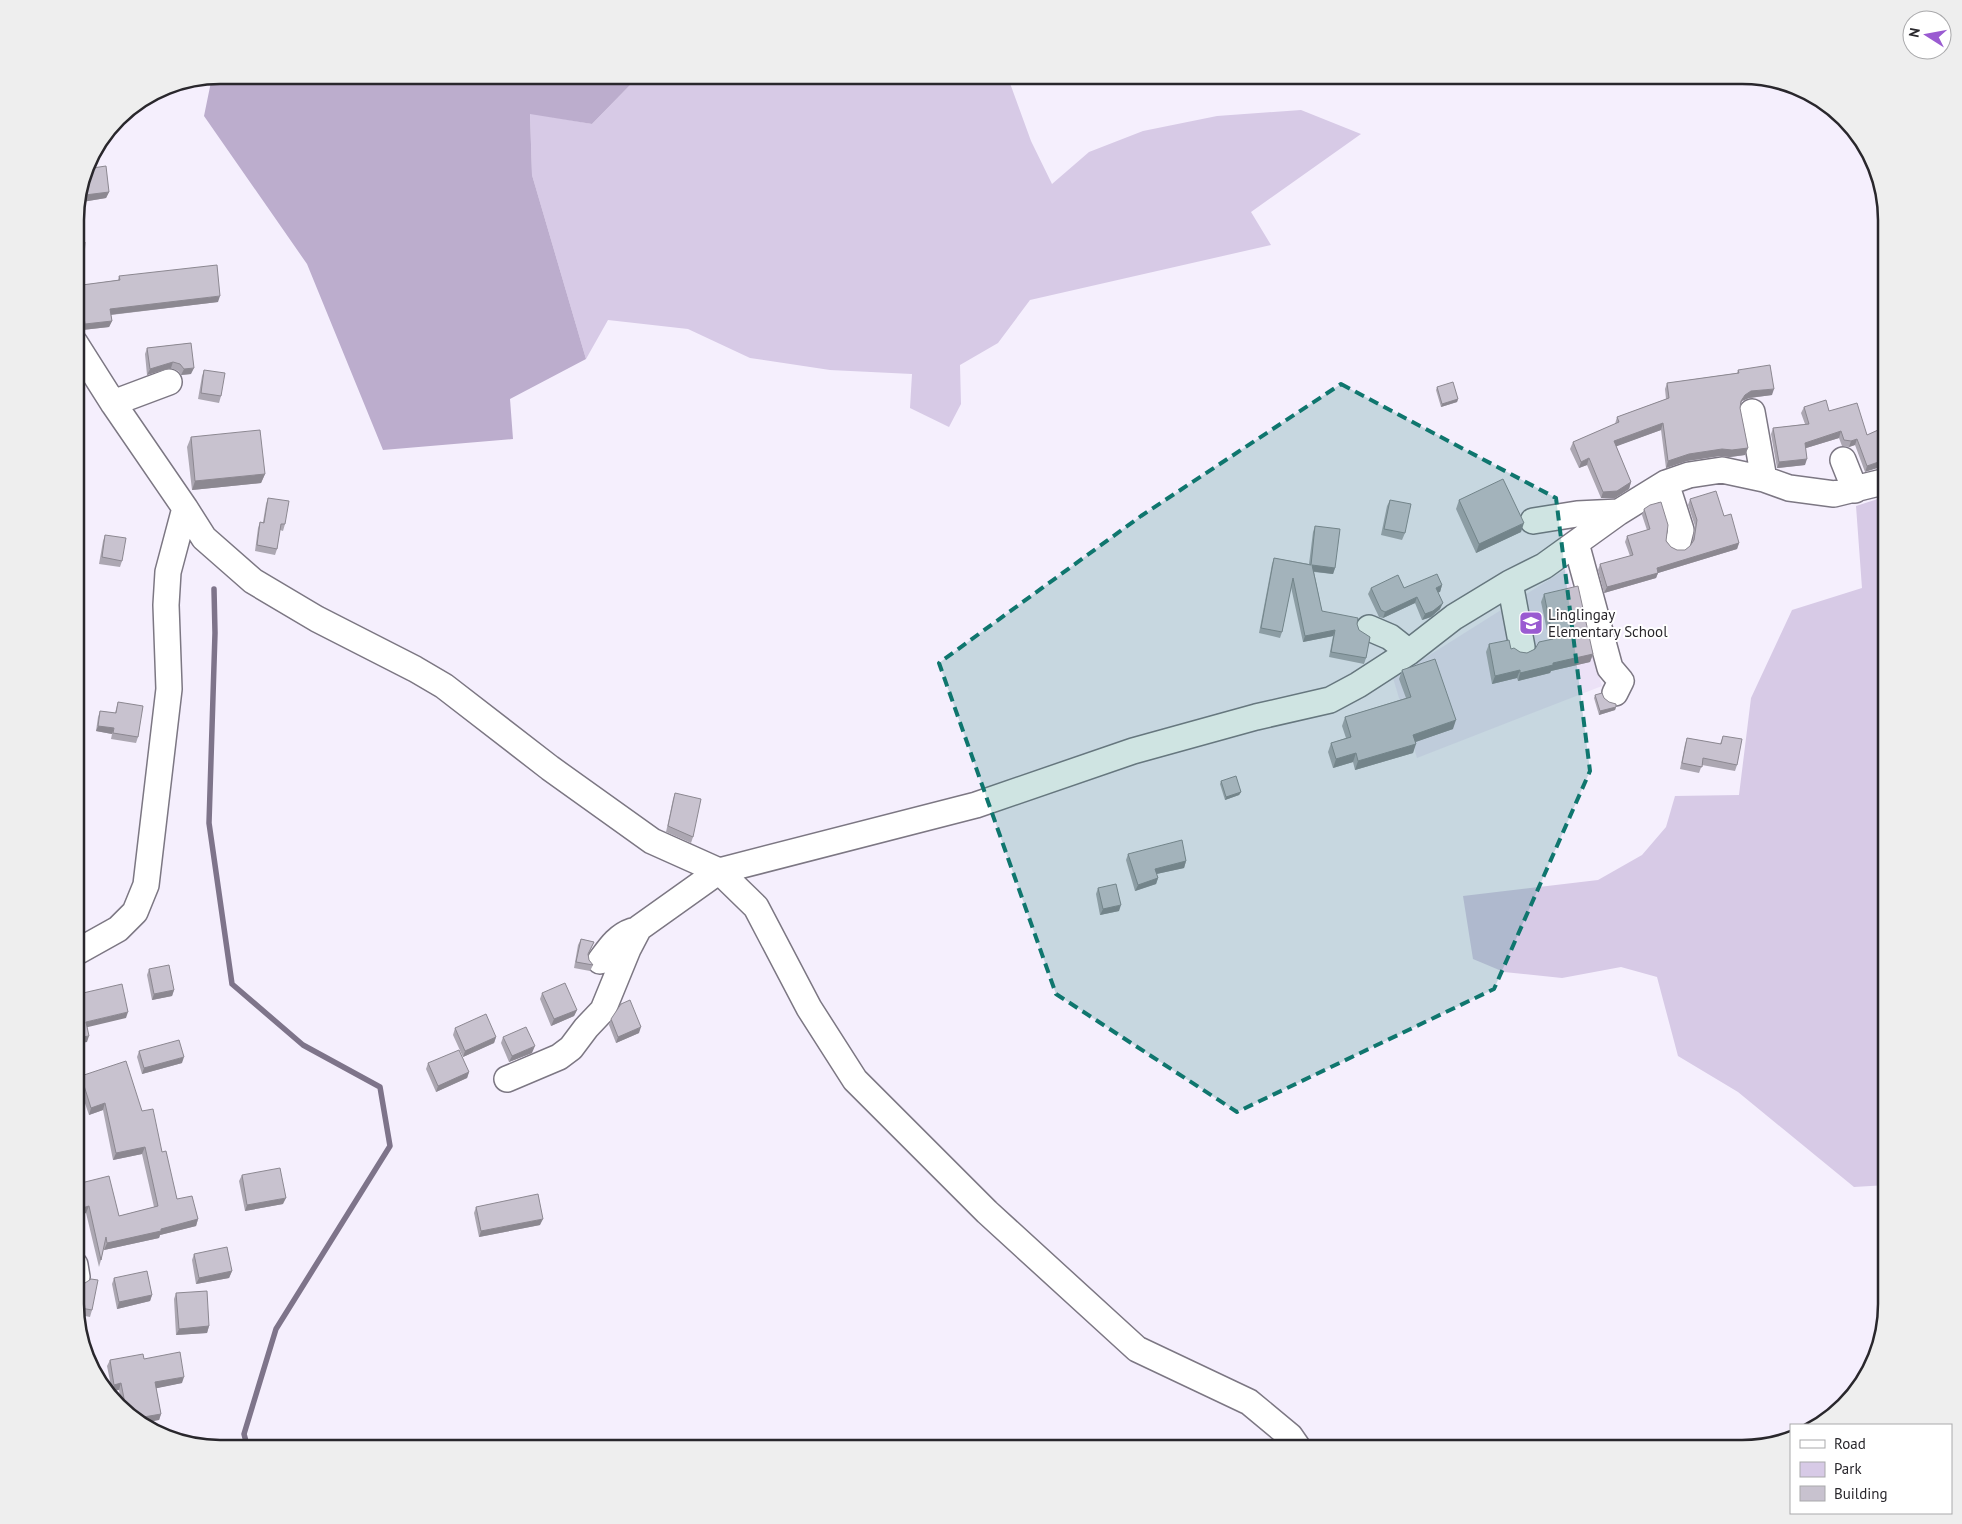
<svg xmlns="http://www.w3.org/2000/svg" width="1962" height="1524" viewBox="0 0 1962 1524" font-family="'PT Sans',sans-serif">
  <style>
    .built { fill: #ece2f7 }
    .green { fill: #d7cae6 }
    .forest { fill: #bcadcd }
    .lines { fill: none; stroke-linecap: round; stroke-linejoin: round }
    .stream { stroke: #7e748a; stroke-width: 5.5 }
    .minor-casing { stroke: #7c7783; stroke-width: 28 }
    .minor { stroke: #fff; stroke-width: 25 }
    .wall { fill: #aca7b2 }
    .shaded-wall { fill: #8c8891 }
    .building { fill: #c8c2cf; stroke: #8c8891 }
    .marked { fill: #0f766e; fill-opacity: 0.2; stroke: #0f766e; stroke-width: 4; stroke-dasharray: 10 6; stroke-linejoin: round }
    .labels { text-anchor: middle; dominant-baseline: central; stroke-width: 4; stroke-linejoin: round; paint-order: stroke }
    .poi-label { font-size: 15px; fill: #29272c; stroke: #fff; text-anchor: start }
    .rim { fill: none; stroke: #29272c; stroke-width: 2.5 }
  </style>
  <rect width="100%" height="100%" fill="#f5effd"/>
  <path class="built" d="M1566,569L1602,686L1417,758L1393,678Z"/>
  <path class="green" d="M636,75H1007L1031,141L1052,184L1089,152L1143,131L1217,116L1301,110L1361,134L1251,212L1271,245L1030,300L998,343L960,365L961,404L949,427L910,408L912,374L830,370L750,358L688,329L608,320L586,359L532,175L530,113L592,124L633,82Z
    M1887,496V1185L1854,1187L1738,1092L1678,1056L1657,977L1621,967L1562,978L1504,972L1473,959L1463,896L1598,880L1642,855L1666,827L1675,796L1739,795L1751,698L1792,610L1862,588L1856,506Z"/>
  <path class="forest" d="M219,75H636L633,82L592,124L530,114L532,175L586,359L510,399L513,439L383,450L307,264L204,116L212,77Z"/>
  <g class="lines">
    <path class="stream" d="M214,589L215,633L209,823L232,984L303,1045L380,1087L390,1146L276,1329L244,1434L248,1449"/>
    <g class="minor-casing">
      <path id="minor" d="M75,343L113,403L185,508L204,538L253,581L317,619L415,669L444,686L550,768L652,841L719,871L976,805L1133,751L1256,717L1330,700L1358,685L1409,652L1454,617L1510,583L1544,566L1619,512L1666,483L1689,475L1722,470L1764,479L1789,488L1834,494L1887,481
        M113,403L169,382
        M1752,412L1764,479
        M1843,460L1855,490
        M1666,483L1681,530L1678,542
        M1533,521L1577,514L1619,512
        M1576,543L1610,668L1621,681L1615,693
        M1510,583L1522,647
        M1369,628L1390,637L1409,652
        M75,953L118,929L135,912L146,885L169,689L166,605L168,572L185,508
        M600,961C609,949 617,936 632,931
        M507,1079L559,1057L571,1048L586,1028L603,1010L628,949L639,928L719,871L756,907L809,1008L855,1080L987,1212L1137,1349L1249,1402L1290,1436L1299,1449
        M75,1265L77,1277"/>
    </g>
    <use href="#minor" class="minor"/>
  </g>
  <path class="wall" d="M86,169L109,192L106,198L82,202L81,189Z
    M75,242L82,285L118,280L119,276L218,302L111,315L112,321L109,327L82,330L81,316H78L77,319H75Z
    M191,343V374L181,375L178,371L171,368L147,375L145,354L147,348Z
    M204,370L221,396L219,403L198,399L202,376Z
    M1738,370L1772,395L1749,398L1742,401L1741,404L1740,408L1748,448L1745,455L1730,457L1720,456L1687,461L1666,468L1661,430L1616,446L1631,482L1629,489L1615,498H1601L1587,465L1579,468L1570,449L1573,442L1615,424L1617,417L1666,399L1665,389L1667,383L1737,373Z
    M1437,387L1458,399L1457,402L1441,407L1436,390Z
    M1804,407L1829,411L1867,435L1887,426L1865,472L1855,445L1849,447L1842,446L1839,438L1806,448L1805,465L1777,468L1771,434L1773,428L1805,424L1801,413Z
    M191,437L265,474L261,483L192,490L187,447Z
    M268,498L285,524L283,531L280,530L277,549L275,555L255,551L258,528L260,522H263L266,504Z
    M1690,499L1724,516L1739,543L1737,549L1658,573L1656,578L1604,593L1598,570L1600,564L1630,556L1625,542L1627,536L1647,530L1642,515L1644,509L1671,547L1677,550H1685L1690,546L1692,543L1695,526L1688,505Z
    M1390,500L1405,533L1402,540L1381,535L1387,506Z
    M1459,500L1521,532L1476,553L1456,509Z
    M1315,526L1335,568L1333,574L1314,572L1322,611L1357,624L1366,658L1364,664L1329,657L1333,636L1303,642L1291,587L1282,632L1280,638L1259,633L1272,564L1274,558L1309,564L1313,532Z
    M105,535L122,561L120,567L99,564L103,541Z
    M1442,585L1440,592H1438L1440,609L1431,617L1422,620L1415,603L1383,618L1379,617L1368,594L1371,588H1404Z
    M1544,594L1593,654L1590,662L1551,671L1550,673L1518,681L1517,678L1492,684L1486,652L1489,644L1511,649L1520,652L1527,653L1535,649L1549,640L1541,602Z
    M1402,670L1453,729L1415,742L1413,753L1355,770L1353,762L1333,768L1328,752L1331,743L1346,738L1342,726L1345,717L1406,698L1399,679Z
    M1595,695L1604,698L1609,702L1616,707L1615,710L1599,715L1594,698Z
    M118,702L138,737L136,743L111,739L112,734L96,731L98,717L100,711L115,713Z
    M1723,736L1737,765L1735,771L1702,765L1699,773L1680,769L1685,744L1687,738L1720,744Z
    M1221,781L1241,792L1239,795L1225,800L1220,784Z
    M675,793L693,837L691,843L666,832L673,799Z
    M1128,854L1186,861L1184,868L1156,874L1158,878L1156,884L1135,891L1126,860Z
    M1098,888L1119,911L1100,915L1096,894Z
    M581,939L594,942L588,955L589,960L593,965L590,971L574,968L578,945Z
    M149,969L174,990L172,996L152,1000L147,975Z
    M542,993L577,1010L574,1016L551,1026L540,999Z
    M611,1019L639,1033L616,1043L609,1025Z
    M455,1028L496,1037L494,1043L463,1057L453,1035Z
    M503,1037L532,1053L509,1062L501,1043Z
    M139,1051L182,1063L142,1074L137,1057Z
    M428,1063L469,1072L467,1078L436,1092L426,1069Z
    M81,1076L142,1111L162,1152L177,1199L198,1219L196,1226L160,1235L159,1238L104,1250V1247L101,1260L99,1267L86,1213L80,1215L75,1196V1188L77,1184L119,1216L154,1207L142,1154L113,1160L103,1110L89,1115L78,1083Z
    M242,1175L283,1204L245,1211L239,1181Z
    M476,1207L540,1225L479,1237L474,1213Z
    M194,1254L232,1271L229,1278L196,1284L192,1260Z
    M114,1278L152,1295L150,1301L117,1309L112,1284Z
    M75,1284L92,1310L90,1317L75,1314Z
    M176,1293L209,1326L207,1333L176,1335L174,1299Z
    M144,1359L182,1383L156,1388L161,1414L159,1420L131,1419L122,1408L119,1390L112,1391L107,1366L110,1360Z"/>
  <path class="shaded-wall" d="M109,192L106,198L82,202L85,195Z
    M220,296L218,302L108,315L110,309Z
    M80,310H83L81,316H78L77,319H75V313Z
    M112,321L109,327L82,330L85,324Z
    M173,362L171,368L147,375L150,369Z
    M194,368L191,374L181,375L184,369Z
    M1774,389L1772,395L1749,398L1742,401L1738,408L1741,401L1745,395L1751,391Z
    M1458,399L1457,402L1441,407L1442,404Z
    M1663,423L1661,430L1612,448L1614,441Z
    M1841,431L1839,438L1803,449L1805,443Z
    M1857,439L1855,445L1849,447L1851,441Z
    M1748,448L1745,455L1730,457L1720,456L1687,461L1666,468L1668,461L1689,454L1722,449Z
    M1589,458L1587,465L1579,468L1581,462Z
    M1807,459L1805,465L1777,468L1779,462Z
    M1887,459V465L1865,472L1867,466Z
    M265,474L261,483L192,490L195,481Z
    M1631,482L1629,489L1615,498H1601L1603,492Z
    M1524,523L1521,532L1476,553L1479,544Z
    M1739,543L1737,549L1658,573L1656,578L1604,593L1607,587L1657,568Z
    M1312,565L1335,568L1333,574L1310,571Z
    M1442,585L1440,592L1434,594L1436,588Z
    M1417,597L1415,603L1383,618L1385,612Z
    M1443,603L1440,609L1431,617L1422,620L1425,614Z
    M1335,630L1333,636L1303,642L1305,636Z
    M1593,654L1590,662L1551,671L1550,673L1518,681L1520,673L1553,663Z
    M1520,670L1517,678L1492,684L1495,676Z
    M1616,707L1615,710L1599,715L1600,711Z
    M1456,720L1453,729L1410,744L1413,735Z
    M98,726L114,728L112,734L96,731Z
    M1416,744L1413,753L1355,770L1358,761Z
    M1356,753L1353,762L1333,768L1336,759Z
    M1241,792L1239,795L1225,800L1226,797Z
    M1186,861L1184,868L1152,875L1155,869Z
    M1158,878L1156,884L1135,891L1138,885Z
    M1121,905L1119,911L1100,915L1103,909Z
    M174,990L172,996L152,1000L154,994Z
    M577,1010L574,1016L551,1026L554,1019Z
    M128,1012L126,1018L84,1028L86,1022Z
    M641,1027L639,1033L616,1043L618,1037Z
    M89,1036L87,1042L75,1044V1038Z
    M496,1037L494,1043L463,1057L465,1051Z
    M535,1046L532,1053L509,1062L512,1056Z
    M184,1057L182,1063L142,1074L144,1068Z
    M469,1072L467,1078L436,1092L438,1086Z
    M105,1103L103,1110L89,1115L91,1108Z
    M145,1147L142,1154L113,1160L116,1153Z
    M286,1198L283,1204L245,1211L247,1205Z
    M89,1206L86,1213L80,1215L82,1208Z
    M198,1219L196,1226L160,1235L159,1238L104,1250L107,1243Z
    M543,1219L540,1225L479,1237L481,1231Z
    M232,1271L229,1278L196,1284L199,1278Z
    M152,1295L150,1301L117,1309L119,1302Z
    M209,1326L207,1333L176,1335L179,1329Z
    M184,1377L182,1383L153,1389L155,1382Z
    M121,1383L119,1390L112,1391L114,1385Z
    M161,1414L159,1420L140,1424L132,1419Z"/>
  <path class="building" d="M106,166L109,192L85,195L83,182L86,169Z
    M75,242H85L82,285L120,280L119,276L217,265L220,296L110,309L112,321L85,324L83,310H80L79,313H75Z
    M191,343L194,368L184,369L180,364L173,362L150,369L147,348Z
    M1770,365L1774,389L1751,391L1745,395L1741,401L1740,408L1748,448L1732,450L1722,449L1689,454L1668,461L1663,423L1614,441L1631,482L1617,491L1603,492L1589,458L1581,462L1573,442L1619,422L1617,417L1669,398L1667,383L1739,373L1738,370Z
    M204,370L225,373L221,396L201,393Z
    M1453,382L1458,399L1442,404L1437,387Z
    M1826,400L1829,411L1857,403L1867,435L1887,426V459L1867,466L1857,439L1851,441L1844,440L1841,431L1805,443L1807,459L1779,462L1773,428L1809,424L1804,407Z
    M260,430L265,474L195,481L191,437Z
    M1503,479L1524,523L1479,544L1459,500Z
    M1716,491L1724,516L1731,514L1739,543L1657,568L1658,573L1607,587L1600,564L1633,555L1627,536L1650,529L1644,509L1650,505L1661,502L1668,525L1666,541L1671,547L1677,550H1685L1690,546L1694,540L1697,520L1690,499Z
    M268,498L289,501L285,524H281L277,549L257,545L260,522L264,523Z
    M1390,500L1411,504L1405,533L1384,529Z
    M1315,526L1340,529L1335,568L1312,565L1322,611L1358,618L1357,624L1359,630L1370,637L1366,658L1331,652L1335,630L1305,636L1293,578L1282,632L1261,628L1274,558L1311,565Z
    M105,535L126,538L122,561L102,557Z
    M1437,574L1442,585L1436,588L1443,603L1433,611L1425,614L1417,597L1385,612L1381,610L1371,588L1398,575L1404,588Z
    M1578,586L1593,654L1553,663V665L1520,673V670L1495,676L1489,644L1509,640L1511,649L1514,648L1520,652L1527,653L1535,649L1539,642L1553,639L1544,594Z
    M75,614L79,616L75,622Z
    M1435,659L1456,720L1413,735L1416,744L1358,761L1356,753L1336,759L1331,743L1351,737L1345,717L1411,697L1402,670Z
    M1602,693L1604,698L1609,702L1616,704V707L1600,711L1595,695Z
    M118,702L143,706L138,737L113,733L114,728L98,726L100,711L116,713Z
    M1723,736L1742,739L1737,765L1703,758L1702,767L1682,763L1687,738L1721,744Z
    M1236,776L1241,792L1226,797L1221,781Z
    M675,793L701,799L693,837L668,826Z
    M1182,840L1186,861L1155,869L1158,878L1138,885L1128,854Z
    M1116,884L1121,905L1103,909L1098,888Z
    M581,939L594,942L588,954L589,960L593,965L576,962Z
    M169,965L174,990L154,994L149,969Z
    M80,982L83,993L122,984L128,1012L86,1022L89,1036L75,1038V983Z
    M565,983L577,1010L554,1019L542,993Z
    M630,1000L641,1027L618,1037L611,1019L621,1004Z
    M486,1014L496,1037L465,1051L455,1028Z
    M526,1027L535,1046L512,1056L503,1037Z
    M179,1040L184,1057L144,1068L139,1051Z
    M459,1050L469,1072L438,1086L428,1063Z
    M126,1061L142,1111L153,1109L162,1152L166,1151L177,1199L192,1196L198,1219L161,1229V1231L107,1243L106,1237L101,1260L89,1206L82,1208L77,1184L109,1176L119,1216L158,1206L145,1147L116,1153L105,1103L91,1108L81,1076Z
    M280,1168L286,1198L247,1205L242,1175Z
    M538,1194L543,1219L481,1231L476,1207Z
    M227,1247L232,1271L199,1278L194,1254Z
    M147,1271L152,1295L119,1302L114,1278Z
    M91,1279L98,1280L92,1310L75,1307V1284L82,1285Z
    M207,1291L209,1326L179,1329L176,1293Z
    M180,1352L184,1377L155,1382L161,1414L132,1419H131L127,1414L121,1383L114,1385L110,1360L143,1354L144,1359Z"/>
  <path class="marked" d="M1341,384L1556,498L1590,771L1494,989L1237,1112L1056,994L939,663L1141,516Z"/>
  <defs>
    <g id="school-square" transform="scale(1.25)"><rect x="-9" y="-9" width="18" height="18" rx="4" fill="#9a5bd1" stroke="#fff"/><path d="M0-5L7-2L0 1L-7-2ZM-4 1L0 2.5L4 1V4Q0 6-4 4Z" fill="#fff"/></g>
  </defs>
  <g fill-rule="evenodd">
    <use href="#school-square" x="1531" y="623"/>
  </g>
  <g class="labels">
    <g class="poi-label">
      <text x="1548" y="614">Linglingay<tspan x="1548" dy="17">Elementary School</tspan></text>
    </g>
  </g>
  <path d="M0 0H1962V1524H0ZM220 84H1742A136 136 0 0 1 1878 220V1304A136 136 0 0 1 1742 1440H220A136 136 0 0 1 84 1304V220A136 136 0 0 1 220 84Z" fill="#eee" fill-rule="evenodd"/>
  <path class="rim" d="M220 84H1742A136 136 0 0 1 1878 220V1304A136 136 0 0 1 1742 1440H220A136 136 0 0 1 84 1304V220A136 136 0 0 1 220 84Z"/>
  <rect x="1790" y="1424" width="162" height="90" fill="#ffffff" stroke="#a9a9ab"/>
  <rect x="1800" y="1440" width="25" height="8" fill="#ffffff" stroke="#a9a9ab"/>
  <text x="1834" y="1449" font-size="15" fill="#29272c">Road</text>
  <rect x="1800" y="1462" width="25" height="15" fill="#d7cae6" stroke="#a9a9ab"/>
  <text x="1834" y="1474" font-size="15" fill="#29272c">Park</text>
  <rect x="1800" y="1486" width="25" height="15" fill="#c8c2cf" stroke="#a9a9ab"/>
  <text x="1834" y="1499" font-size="15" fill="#29272c">Building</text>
  <g transform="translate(1927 35) rotate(281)"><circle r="24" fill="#ffffff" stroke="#a9a9ab"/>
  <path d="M0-4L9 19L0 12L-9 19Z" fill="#9a5bd1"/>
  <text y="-8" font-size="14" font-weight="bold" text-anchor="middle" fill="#29272c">N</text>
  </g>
</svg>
